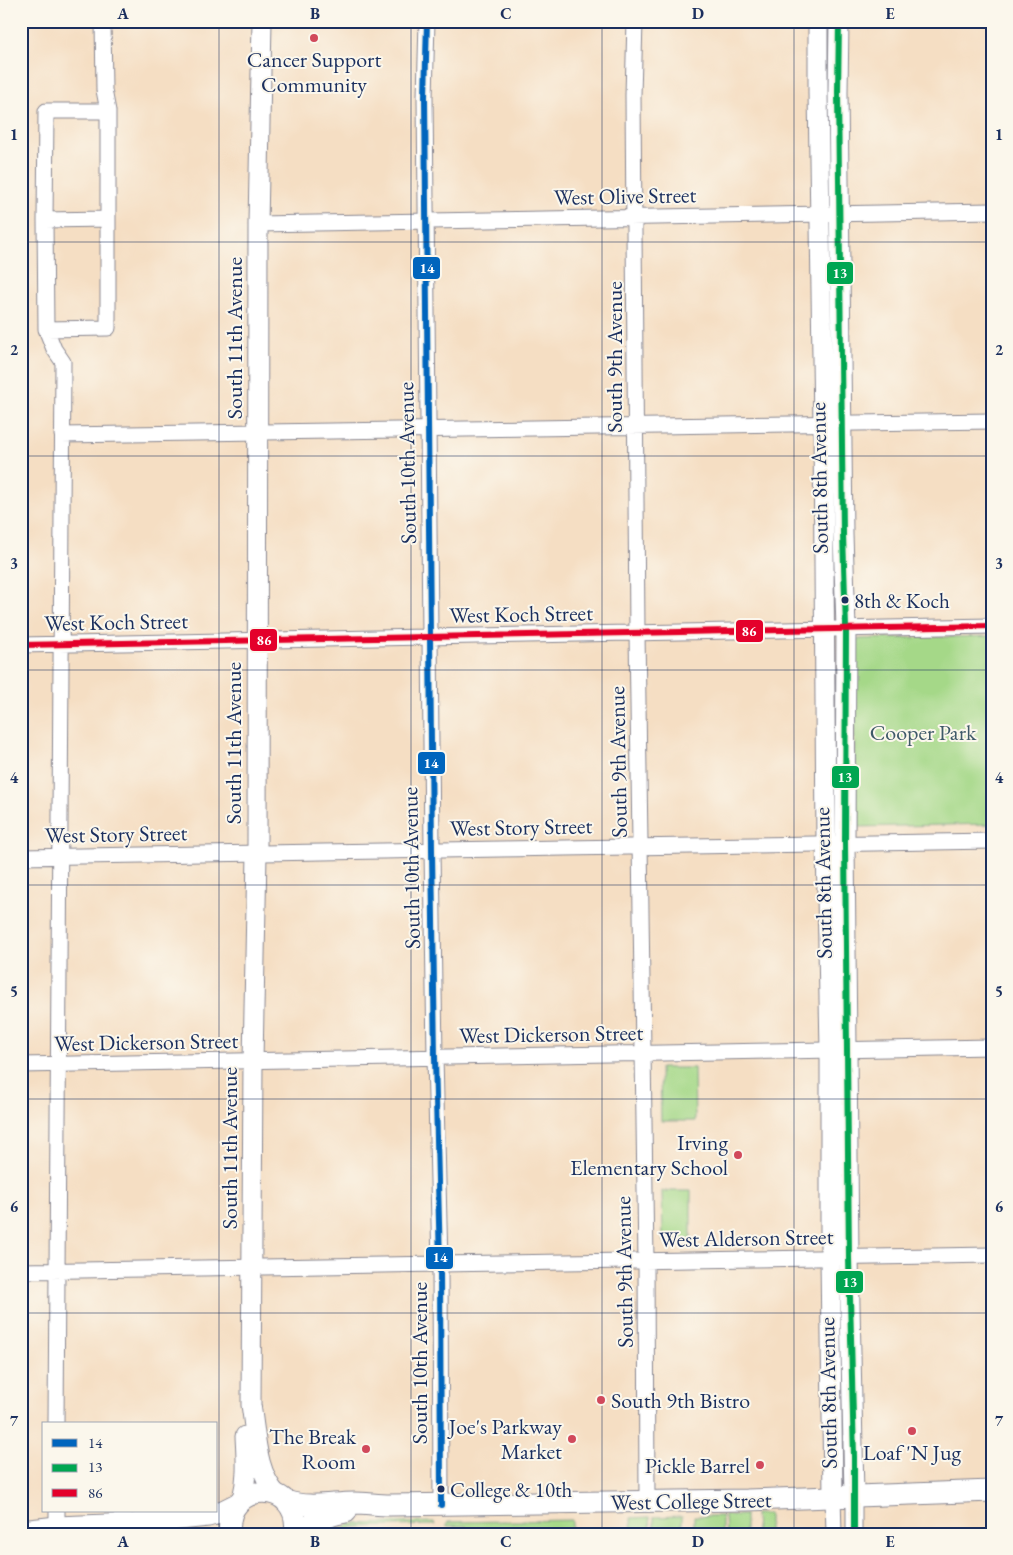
<svg xmlns="http://www.w3.org/2000/svg" width="1013" height="1555" viewBox="0 0 1013 1555" font-family="'EB Garamond',serif">
  <style>
    .green { fill: #a5d888; stroke: #608473 }
    .lines { fill: none; stroke-linecap: round; stroke-linejoin: round }
    .minor-casing { stroke: #888690; stroke-width: 17 }
    .tertiary-casing { stroke: #888690; stroke-width: 21 }
    .secondary-casing { stroke: #888690; stroke-width: 23 }
    .minor { stroke: #fff; stroke-width: 15 }
    .tertiary { stroke: #fff; stroke-width: 19 }
    .secondary { stroke: #fff; stroke-width: 21 }
    .bus-1-casing { stroke: #fbf7ec; stroke-width: 10 }
    .bus-2-casing { stroke: #fbf7ec; stroke-width: 10 }
    .bus-3-casing { stroke: #fbf7ec; stroke-width: 10 }
    .bus-1 { stroke: #0065bd; stroke-width: 6 }
    .bus-2 { stroke: #00a651; stroke-width: 6 }
    .bus-3 { stroke: #e4002b; stroke-width: 6 }
    .grid { fill: none; stroke: #1b2f5e; stroke-width: 1; stroke-opacity: 0.55 }
    .poi-dot { fill: #d1495b; stroke: #fbf7ec; stroke-width: 2 }
    .bus-dot { fill: #1b2f5e; stroke: #fbf7ec; stroke-width: 2 }
    .labels { text-anchor: middle; dominant-baseline: central; stroke-width: 4; stroke-linejoin: round; paint-order: stroke }
    .bus-label { font-size: 21px; fill: #1b2f5e; stroke: #fbf7ec; text-anchor: start }
    .poi-label { font-size: 22px; fill: #1b2f5e; stroke: #fbf7ec; text-anchor: end }
    .street-label { font-size: 22px; fill: #1b2f5e; stroke: #fbf7ec }
    .park-label { font-size: 22px; fill: #3e5968; stroke: #fbf7ec }
    .line-badge { stroke: #fbf7ec; stroke-width: 2 }
    .badge-label { font-size: 14px; text-anchor: middle; font-weight: bold; fill: #fff }
    .neatline { fill: none; stroke: #1b2f5e; stroke-width: 2 }
    .grid-label { font-size: 16px; text-anchor: middle; font-weight: bold; fill: #1b2f5e }
  </style>
  <rect width="100%" height="100%" fill="#fbf7ec"/>
  <filter id="ink" filterUnits="userSpaceOnUse"><feTurbulence type="fractalNoise" baseFrequency=".02" numOctaves="2"/><feDisplacementMap in="SourceGraphic" scale="10" xChannelSelector="R" yChannelSelector="G"/><feConvolveMatrix kernelMatrix="1 2 1 2 8 2 1 2 1" color-interpolation-filters="sRGB"/></filter>
  <filter id="wash" filterUnits="userSpaceOnUse"><feTurbulence type="fractalNoise" baseFrequency=".0096" numOctaves="4" result="noise"/><feDisplacementMap in="SourceGraphic" scale="20" xChannelSelector="R" yChannelSelector="G"/><feGaussianBlur stdDeviation="1.12" result="paint"/><feColorMatrix in="noise" values="0 0 0 0 0 0 0 0 0 0 0 0 0 0 0 0 0 1.4 0 .05"/><feComposite in="paint" operator="in"/></filter>
  <g filter="url(#wash)">
    <rect width="100%" height="100%" fill="#f5dec3"/>
    <path class="green" d="M992,636V824L855,827L854,639Z
      M660,1068H694L695,1121H661Z
      M662,1191H691V1240L663,1241Z
      M755,1514H769V1534H756Z
      M725,1515H745V1534H726Z
      M682,1516V1534H654V1517Z
      M694,1516H722V1534H694Z
      M650,1517L651,1534H632L631,1518Z
      M572,1520V1534H467L466,1526H446L448,1522Z
      M434,1522L435,1525L352,1527L346,1534H330L351,1524Z"/>
  </g>
  <g filter="url(#ink)">
    <g class="lines">
      <g class="minor-casing">
        <path id="minor" d="M427,21L425,97L432,850L435,1057L440,1264L441,1505
          M635,21L633,95L637,633L646,1261L647,1502
          M45,220L107,219
          M258,224L992,211
          M46,329L108,328V111L104,90L103,21
          M62,435L992,421
          M21,645L992,626
          M21,857L992,841
          M21,1065L992,1047
          M21,1271L992,1255
          M56,1424L63,362L54,349L46,329L45,220L46,111H108
          M854,1495V1534
          M833,1496L834,1534
          M57,1511V1527"/>
      </g>
      <g class="tertiary-casing">
        <path id="tertiary" d="M262,21L258,224L257,853L253,1061L251,1405C256,1435 256,1472 277,1495
          M818,21V92L823,424L826,843L830,1050V1258L833,1496
          M839,21L838,92L843,534L846,628L845,843L849,1258L854,1495
          M242,1499C248,1476 246,1459 245,1436"/>
      </g>
      <g class="secondary-casing">
        <path id="secondary" d="M286,1501C309,1509 331,1503 354,1503C366,1503 378,1505 390,1505L747,1500L992,1491
          M21,1531L57,1527L132,1524L208,1516L219,1513L237,1504
          M230,1534C223,1479 303,1478 295,1534
          M300,1534C312,1521 329,1515 346,1512"/>
      </g>
      <use href="#minor" class="minor"/>
      <use href="#tertiary" class="tertiary"/>
      <use href="#secondary" class="secondary"/>
      <g class="bus-1-casing">
        <path id="bus-1" d="M427,21L425,97L432,850L435,1057L440,1264L441,1505"/>
      </g>
      <g class="bus-2-casing">
        <path id="bus-2" d="M839,21L838,92L843,534L846,628L845,843L849,1258L854,1457V1534"/>
      </g>
      <g class="bus-3-casing">
        <path id="bus-3" d="M21,645L992,626"/>
      </g>
      <use href="#bus-1" class="bus-1"/>
      <use href="#bus-2" class="bus-2"/>
      <use href="#bus-3" class="bus-3"/>
    </g>
  </g>
  <path class="grid" d="M219,21V1534M411,21V1534M602,21V1534M794,21V1534M21,242H992M21,456H992M21,670H992M21,885H992M21,1099H992M21,1313H992"/>
  <g class="poi-dot">
    <circle cx="314" cy="38" r="5"/>
    <circle cx="738" cy="1155" r="5"/>
    <circle cx="601" cy="1400" r="5"/>
    <circle cx="912" cy="1431" r="5"/>
    <circle cx="572" cy="1439" r="5"/>
    <circle cx="366" cy="1449" r="5"/>
    <circle cx="760" cy="1465" r="5"/>
  </g>
  <g class="bus-dot">
    <circle cx="845" cy="600" r="4.5"/>
    <circle cx="441" cy="1489" r="4.5"/>
  </g>
  <g class="labels">
    <g class="bus-label">
      <text x="854" y="600">8th &amp; Koch</text>
      <text x="450" y="1489">College &amp; 10th</text>
    </g>
    <g class="poi-label">
      <text x="314" y="59" text-anchor="middle">Cancer Support<tspan x="314" dy="25">Community</tspan></text>
      <text x="728" y="1142">Irving<tspan x="728" dy="25">Elementary School</tspan></text>
      <text x="611" y="1400" text-anchor="start">South 9th Bistro</text>
      <text x="562" y="1426">Joe's Parkway<tspan x="562" dy="25">Market</tspan></text>
      <text x="356" y="1436">The Break<tspan x="356" dy="25">Room</tspan></text>
      <text x="912" y="1452" text-anchor="middle">Loaf 'N Jug</text>
      <text x="750" y="1465">Pickle Barrel</text>
    </g>
    <g class="street-label">
      <text transform="translate(625 196) rotate(-1)">West Olive Street</text>
      <text transform="translate(234 338) rotate(-90)">South 11th Avenue</text>
      <text transform="translate(614 357) rotate(-90)">South 9th Avenue</text>
      <text transform="translate(407 463) rotate(-91)">South 10th Avenue</text>
      <text transform="translate(819 478) rotate(-91)">South 8th Avenue</text>
      <text transform="translate(521 614) rotate(-1)">West Koch Street</text>
      <text transform="translate(116 622) rotate(-1)">West Koch Street</text>
      <text transform="translate(233 743) rotate(-90)">South 11th Avenue</text>
      <text transform="translate(618 762) rotate(-91)">South 9th Avenue</text>
      <text transform="translate(521 827) rotate(-1)">West Story Street</text>
      <text transform="translate(116 834) rotate(-1)">West Story Street</text>
      <text transform="translate(411 868) rotate(-91)">South 10th Avenue</text>
      <text transform="translate(823 883) rotate(-91)">South 8th Avenue</text>
      <text transform="translate(551 1034) rotate(-1)">West Dickerson Street</text>
      <text transform="translate(146 1042) rotate(-1)">West Dickerson Street</text>
      <text transform="translate(229 1148) rotate(-90)">South 11th Avenue</text>
      <text transform="translate(746 1238) rotate(-1)">West Alderson Street</text>
      <text transform="translate(624 1272) rotate(-91)">South 9th Avenue</text>
      <text transform="translate(419 1363) rotate(-90)">South 10th Avenue</text>
      <text transform="translate(828 1393) rotate(-91)">South 8th Avenue</text>
      <text transform="translate(691 1501) rotate(-1)">West College Street</text>
    </g>
    <g class="park-label">
      <text x="923" y="732">Cooper Park</text>
    </g>
  </g>
  <g class="line-badge">
    <rect x="412" y="256" width="29" height="24" rx="5" fill="#0065bd"/>
    <rect x="826" y="261" width="28" height="24" rx="5" fill="#00a651"/>
    <rect x="735" y="619" width="29" height="24" rx="5" fill="#e4002b"/>
    <rect x="249" y="628" width="29" height="24" rx="5" fill="#e4002b"/>
    <rect x="417" y="751" width="29" height="24" rx="5" fill="#0065bd"/>
    <rect x="831" y="765" width="29" height="24" rx="5" fill="#00a651"/>
    <rect x="425" y="1246" width="29" height="24" rx="5" fill="#0065bd"/>
    <rect x="835" y="1270" width="29" height="24" rx="5" fill="#00a651"/>
  </g>
  <g class="badge-label">
    <text x="427" y="273">14</text>
    <text x="840" y="278">13</text>
    <text x="749" y="636">86</text>
    <text x="264" y="645">86</text>
    <text x="431" y="768">14</text>
    <text x="845" y="782">13</text>
    <text x="440" y="1262">14</text>
    <text x="850" y="1287">13</text>
  </g>
  <rect width="1013" height="1555" fill="none" stroke="#fbf7ec" stroke-width="55"/>
  <rect x="42" y="1422" width="175" height="90" fill="#fbf7ec" stroke="#a1a7b3"/>
  <rect x="52" y="1439" width="25" height="8" fill="#0065bd" stroke="#a1a7b3"/>
  <text x="88" y="1448" font-size="15" fill="#1b2f5e">14</text>
  <rect x="52" y="1464" width="25" height="8" fill="#00a651" stroke="#a1a7b3"/>
  <text x="88" y="1472" font-size="15" fill="#1b2f5e">13</text>
  <rect x="52" y="1489" width="25" height="8" fill="#e4002b" stroke="#a1a7b3"/>
  <text x="88" y="1498" font-size="15" fill="#1b2f5e">86</text>
  <rect x="28" y="28" width="958" height="1500" class="neatline"/>
  <g class="grid-label">
    <text x="123" y="19">A</text>
    <text x="315" y="19">B</text>
    <text x="506" y="19">C</text>
    <text x="698" y="19">D</text>
    <text x="890" y="19">E</text>
    <text x="14" y="140">1</text>
    <text x="999" y="140">1</text>
    <text x="14" y="355">2</text>
    <text x="999" y="355">2</text>
    <text x="14" y="569">3</text>
    <text x="999" y="569">3</text>
    <text x="14" y="783">4</text>
    <text x="999" y="783">4</text>
    <text x="14" y="997">5</text>
    <text x="999" y="997">5</text>
    <text x="14" y="1212">6</text>
    <text x="999" y="1212">6</text>
    <text x="14" y="1426">7</text>
    <text x="999" y="1426">7</text>
    <text x="123" y="1547">A</text>
    <text x="315" y="1547">B</text>
    <text x="506" y="1547">C</text>
    <text x="698" y="1547">D</text>
    <text x="890" y="1547">E</text>
  </g>
</svg>
